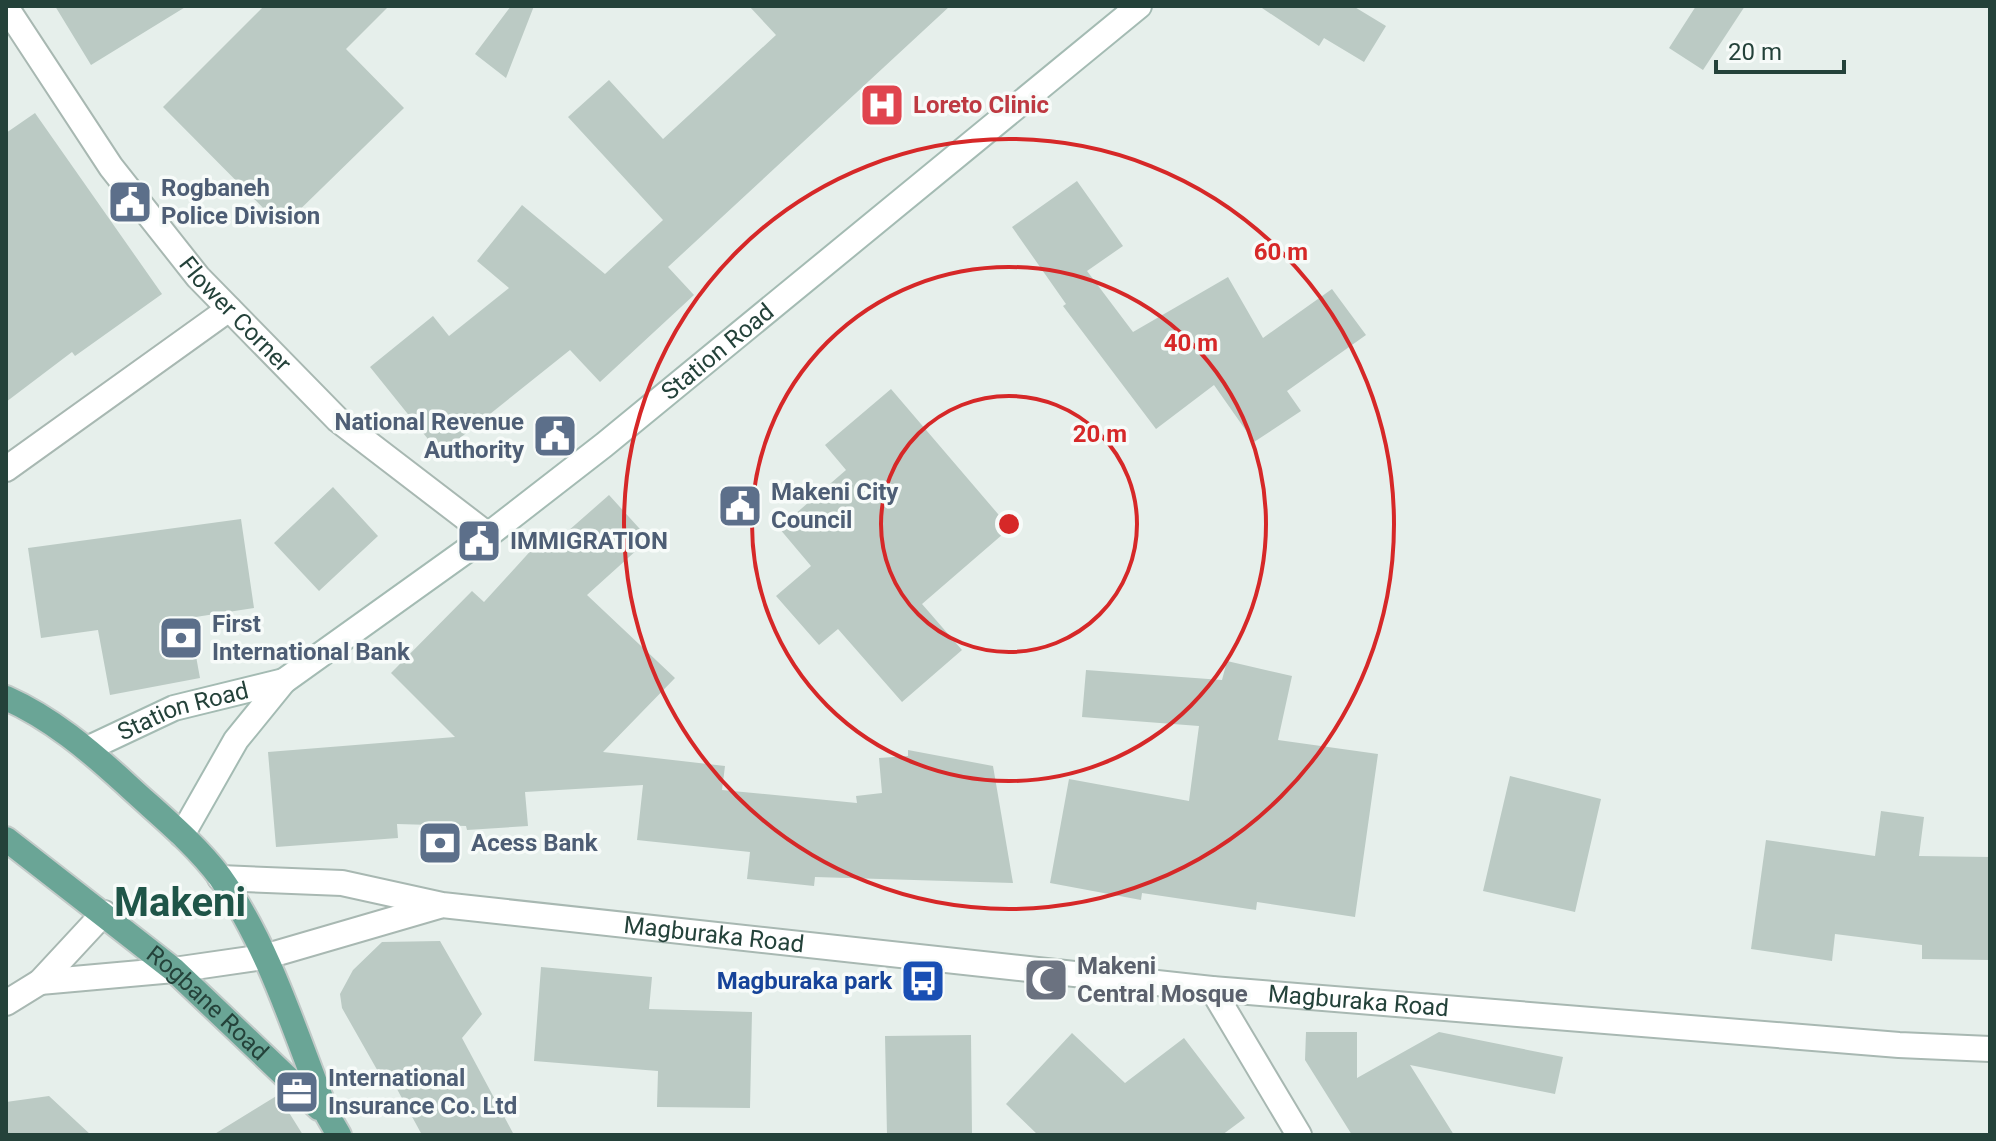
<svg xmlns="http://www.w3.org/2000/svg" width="1996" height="1141" viewBox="0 0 1996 1141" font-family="Roboto,sans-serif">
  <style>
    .building { fill: #bbcac4 }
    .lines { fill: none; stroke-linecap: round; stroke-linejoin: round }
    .minor-casing { stroke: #a8b8b2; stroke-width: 28 }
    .tertiary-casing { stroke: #a8b8b2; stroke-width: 28 }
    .secondary-casing { stroke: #a4bbb3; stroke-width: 28 }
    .primary-casing { stroke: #c2cac8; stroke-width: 28 }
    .minor { stroke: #fff; stroke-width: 24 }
    .tertiary { stroke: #fff; stroke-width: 24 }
    .secondary { stroke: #fff; stroke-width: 24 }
    .primary { stroke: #6aa596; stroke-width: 24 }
    .ring { fill: none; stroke: #d62828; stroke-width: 4 }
    .labels { text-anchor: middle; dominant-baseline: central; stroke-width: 7; stroke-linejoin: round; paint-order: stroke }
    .health-label { font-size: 24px; font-weight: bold; fill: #be3a42; stroke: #f7fbf9; text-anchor: start }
    .service-label { font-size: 24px; font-weight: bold; fill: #4e5e75; stroke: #f7fbf9; text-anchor: start }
    .street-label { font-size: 24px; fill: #24423a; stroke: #f7fbf9 }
    .worship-label { font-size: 24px; font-weight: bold; fill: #5b616d; stroke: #f7fbf9; text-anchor: start }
    .transit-label { font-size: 24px; font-weight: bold; fill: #164399; stroke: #f7fbf9; text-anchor: end }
    .town-label { font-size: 40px; font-weight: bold; fill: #1f5548; stroke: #f7fbf9 }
    .centre { fill: #d62828; stroke: #f7fbf9; stroke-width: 4 }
    .ring-label { font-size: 24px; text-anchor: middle; font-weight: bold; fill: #d62828; stroke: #f7fbf9; stroke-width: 7; stroke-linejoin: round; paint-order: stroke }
  </style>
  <rect width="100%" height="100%" fill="#e6efeb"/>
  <path class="building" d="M55,6H187L91,65Z
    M264,6H389L346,49L404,108L282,227L163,107Z
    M511,6H534L506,78L475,54Z
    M749,6H950L668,267L694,295L600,382L570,350L440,454L370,367L433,316L449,336L509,288L477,261L522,205L605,274L663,220L568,117L609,80L663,139L776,35Z
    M1259,6H1353L1386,26L1364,62L1324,38L1319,46Z
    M1696,6H1745L1703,70L1669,48Z
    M35,113L162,294L75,356L72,352L6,402V133Z
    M1077,181L1123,246L1087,271L1133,332L1228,277L1263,338L1332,289L1366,335L1287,391L1301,411L1254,442L1214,385L1156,429L1063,306L1066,304L1012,227Z
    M891,389L1010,528L922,604L962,650L902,702L838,629L819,645L776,596L811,566L779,528L846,470L825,445Z
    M333,487L378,536L319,591L274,543Z
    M609,495L649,539L587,595L675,678L603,752L725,766L722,790L857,803L856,796L882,793L879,758L908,756V750L993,766L1013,883L815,877L814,886L747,879L750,852L637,840L643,785L525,792L528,826L467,830L466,826L397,824L398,838L276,847L268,752L455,737L391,673L472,591L484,602L535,546L543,553Z
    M241,519L254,608L189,618L200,678L110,695L98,630L41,638L28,548Z
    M1227,661L1292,676L1278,740L1378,754L1355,917L1257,902L1256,910L1142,893L1141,900L1050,883L1069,779L1189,801L1199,726L1082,717L1086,670L1222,680Z
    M1510,776L1601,799L1575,912L1483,891Z
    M1881,811L1924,817L1919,856L1990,857V960L1922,959V945L1835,934L1832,961L1751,949L1766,840L1875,856Z
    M440,941L482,1014L462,1038L514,1135H422L391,1078L384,1082L342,1008L340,994L353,970L382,942Z
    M541,967L652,977L649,1009L752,1012L750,1108L657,1107L658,1071L534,1061Z
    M1306,1032H1357V1078L1439,1032L1563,1057L1555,1094L1410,1065L1454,1135H1352L1305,1060Z
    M1072,1033L1125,1083L1184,1038L1245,1118L1222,1135H1038L1006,1104Z
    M971,1035L972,1135H887L885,1036Z
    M278,1095L303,1135H213Z
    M49,1096L91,1135H6V1102Z"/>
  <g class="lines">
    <g class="minor-casing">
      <g id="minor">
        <path id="s1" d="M6,7L111,167L198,277L338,420L488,535"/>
        <path d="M6,469L229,309"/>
        <path d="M40,982L174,970"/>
        <path d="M1212,989L1299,1135"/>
        <path d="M6,1003L40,982L104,913"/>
      </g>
    </g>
    <g class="tertiary-casing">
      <g id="tertiary">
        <path id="s2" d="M220,878L342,883L442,905L1212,989L1899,1045L1990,1049"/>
        <path d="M174,970L264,957L439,906"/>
      </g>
    </g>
    <g class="secondary-casing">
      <g id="secondary">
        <path id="s3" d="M87,749L174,708L284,681"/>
        <path id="s4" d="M182,835L236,740L284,681L488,535L604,445L1139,6"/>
      </g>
    </g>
    <g class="primary-casing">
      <g id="primary">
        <path d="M6,698C51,718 89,750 125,783C157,813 194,842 220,877C269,945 297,1039 328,1116L339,1135"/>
        <path id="s5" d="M6,839L174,970L319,1108"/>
      </g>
    </g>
    <use href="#minor" class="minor"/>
    <use href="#tertiary" class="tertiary"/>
    <use href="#secondary" class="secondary"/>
    <use href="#primary" class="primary"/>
  </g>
  <g class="ring">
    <circle cx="1009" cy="524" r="128"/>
    <circle cx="1009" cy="524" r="257"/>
    <circle cx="1009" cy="524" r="385"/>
  </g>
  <defs>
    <g id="hospital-square" transform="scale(2.3)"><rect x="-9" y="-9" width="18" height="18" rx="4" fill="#e0444e" stroke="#f7fbf9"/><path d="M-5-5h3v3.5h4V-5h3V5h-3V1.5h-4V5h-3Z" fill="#fff"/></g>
    <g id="civic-square" transform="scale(2.3)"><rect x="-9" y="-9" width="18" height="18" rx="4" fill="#5c6f8a" stroke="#f7fbf9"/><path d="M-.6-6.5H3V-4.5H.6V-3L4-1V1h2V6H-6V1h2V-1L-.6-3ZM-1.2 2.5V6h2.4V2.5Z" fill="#fff"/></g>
    <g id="bank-square" transform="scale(2.3)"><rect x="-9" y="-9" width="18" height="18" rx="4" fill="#5c6f8a" stroke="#f7fbf9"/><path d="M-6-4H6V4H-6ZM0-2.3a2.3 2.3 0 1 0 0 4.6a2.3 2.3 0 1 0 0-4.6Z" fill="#fff"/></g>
    <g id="mosque-square" transform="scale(2.3)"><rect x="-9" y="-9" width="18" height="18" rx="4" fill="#6b7280" stroke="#f7fbf9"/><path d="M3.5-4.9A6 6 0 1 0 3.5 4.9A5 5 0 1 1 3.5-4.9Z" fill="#fff"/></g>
    <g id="bus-square" transform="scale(2.3)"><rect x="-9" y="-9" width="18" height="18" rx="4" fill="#1a4fb4" stroke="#f7fbf9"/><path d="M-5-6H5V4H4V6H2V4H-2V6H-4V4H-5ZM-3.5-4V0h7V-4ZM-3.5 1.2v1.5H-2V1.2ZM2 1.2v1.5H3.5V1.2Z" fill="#fff"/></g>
    <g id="office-square" transform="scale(2.3)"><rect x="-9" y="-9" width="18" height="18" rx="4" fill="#5c6f8a" stroke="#f7fbf9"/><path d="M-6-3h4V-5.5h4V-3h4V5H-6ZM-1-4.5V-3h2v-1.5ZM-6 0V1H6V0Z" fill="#fff"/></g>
  </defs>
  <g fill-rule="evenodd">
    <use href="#hospital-square" x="882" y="105"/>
    <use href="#civic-square" x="130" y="202"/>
    <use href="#civic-square" x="555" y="436"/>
    <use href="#civic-square" x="740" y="506"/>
    <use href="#civic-square" x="479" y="541"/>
    <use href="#bank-square" x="181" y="638"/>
    <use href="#bank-square" x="440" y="843"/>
    <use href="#mosque-square" x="1046" y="980"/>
    <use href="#bus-square" x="923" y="981"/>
    <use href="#office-square" x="297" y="1092"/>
  </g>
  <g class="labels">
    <g class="health-label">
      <text x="913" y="105">Loreto Clinic</text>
    </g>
    <g class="service-label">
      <text x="161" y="188">Rogbaneh<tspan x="161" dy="28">Police Division</tspan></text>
      <text x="524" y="422" text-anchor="end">National Revenue<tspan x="524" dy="28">Authority</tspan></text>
      <text x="771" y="492">Makeni City<tspan x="771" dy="28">Council</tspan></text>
      <text x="510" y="541">IMMIGRATION</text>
      <text x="212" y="624">First<tspan x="212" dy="28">International Bank</tspan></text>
      <text x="471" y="843">Acess Bank</text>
      <text x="328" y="1078">International<tspan x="328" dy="28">Insurance Co. Ltd</tspan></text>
    </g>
    <g class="street-label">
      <text stroke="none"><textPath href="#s1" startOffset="384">Flower Corner</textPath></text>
      <text stroke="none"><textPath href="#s4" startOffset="730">Station Road</textPath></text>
      <text stroke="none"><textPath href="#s3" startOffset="104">Station Road</textPath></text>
      <text stroke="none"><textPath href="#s2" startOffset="498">Magburaka Road</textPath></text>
      <text stroke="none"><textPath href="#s2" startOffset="1146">Magburaka Road</textPath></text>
      <text stroke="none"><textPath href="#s5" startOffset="260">Rogbane Road</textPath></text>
    </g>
    <g class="worship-label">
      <text x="1077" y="966">Makeni<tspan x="1077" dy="28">Central Mosque</tspan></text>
    </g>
    <g class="transit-label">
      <text x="892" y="981">Magburaka park</text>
    </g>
    <g class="town-label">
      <text x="180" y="902">Makeni</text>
    </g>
  </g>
  <circle cx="1009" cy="524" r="12" class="centre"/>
  <g class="ring-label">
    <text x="1281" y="260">60 m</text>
    <text x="1191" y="351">40 m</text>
    <text x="1100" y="442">20 m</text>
  </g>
  <rect width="1996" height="1141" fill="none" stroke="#24423a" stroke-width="16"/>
  <path d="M1716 60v12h128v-12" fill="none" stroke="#24423a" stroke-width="4"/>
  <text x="1728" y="60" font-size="24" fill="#24423a" stroke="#f7fbf9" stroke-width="6" paint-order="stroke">20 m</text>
</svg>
